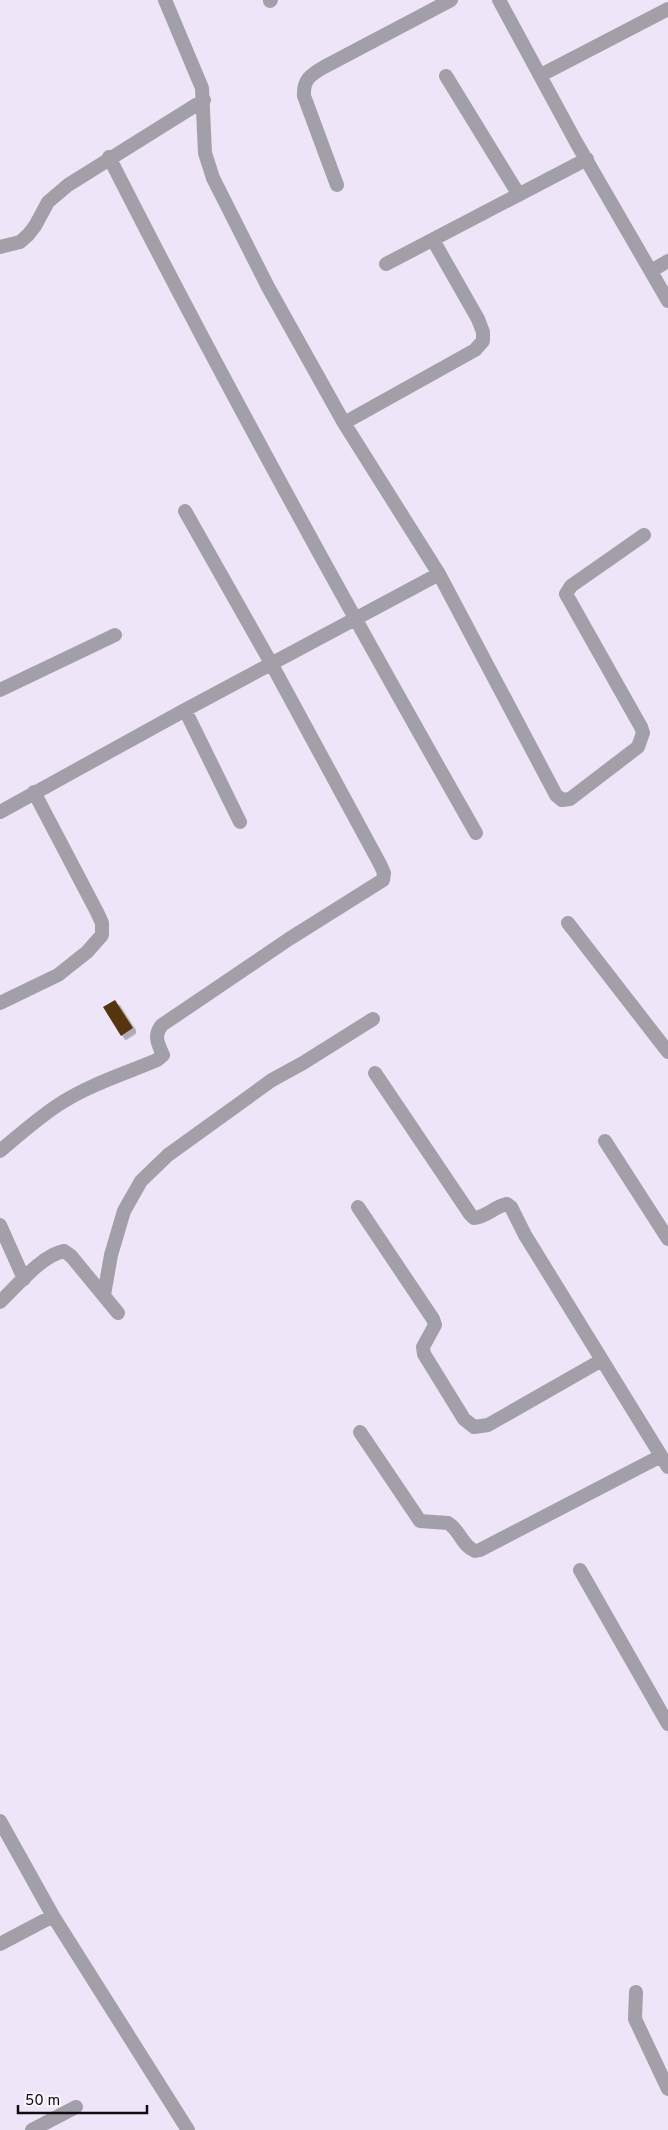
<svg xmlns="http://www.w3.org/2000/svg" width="668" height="2130" viewBox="0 0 668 2130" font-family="Overpass,sans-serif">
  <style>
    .building { fill: #54350d; filter: url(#shadow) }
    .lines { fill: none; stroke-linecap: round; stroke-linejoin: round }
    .minor { stroke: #a39fa8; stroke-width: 14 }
  </style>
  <defs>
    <filter id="shadow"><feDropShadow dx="4.5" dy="4.5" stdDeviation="0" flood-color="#0004"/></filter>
  </defs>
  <rect width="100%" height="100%" fill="#efe5f9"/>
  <path class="building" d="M115,1000L133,1028L121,1036L103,1007Z"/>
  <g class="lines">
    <path class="minor" d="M165,0L202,88L205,153L213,178L268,287L344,423L439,574L556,795L562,800L570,799L638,747L643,733L641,727L566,594L571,586L644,535
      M499,0L576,142L668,301
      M270,1L271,0
      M541,75L668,9
      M446,76L519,195
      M109,157C225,386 349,610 476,833
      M337,185L304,96C303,80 310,75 324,67L451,0
      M0,247L20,242L28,235L35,226L48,202L68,185L204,100
      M386,264L587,159
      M651,271L668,261
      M344,423L475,350L483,341V332L478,319L433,240
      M0,690L115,635
      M185,710L240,822
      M0,812L185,710L439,574
      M568,923L668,1052
      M0,1003L58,975L87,952L102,935V923L97,912L34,792
      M375,1073L470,1214L474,1218C487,1217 495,1206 507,1204L511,1207L525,1235L668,1467
      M605,1141L668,1239
      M0,1151C19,1135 37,1119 58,1105C88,1085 124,1074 157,1060L163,1055C158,1044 153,1035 162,1025L289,939L383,880L384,873L380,864L271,663L185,511
      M358,1207L433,1319L435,1325L423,1347L424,1354L464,1419L474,1427L488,1425L602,1360
      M0,1225L24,1279
      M104,1295L111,1255L124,1211L141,1181L168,1155L272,1080L303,1063L373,1019
      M0,1302C17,1286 42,1255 64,1251L71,1256L118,1313
      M360,1432L420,1521L448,1523C460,1530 462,1546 475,1551L480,1550L661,1456
      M580,1570L668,1724
      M0,1821L53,1916L188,2130
      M0,1944L53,1916
      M636,1992L635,2019L668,2089
      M32,2130L76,2107"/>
  </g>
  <path d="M18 2105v8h129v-8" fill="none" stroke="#0f0c12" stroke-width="2.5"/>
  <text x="25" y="2105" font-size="15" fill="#0f0c12" stroke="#f9f5fd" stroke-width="4" paint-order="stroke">50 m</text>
</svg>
